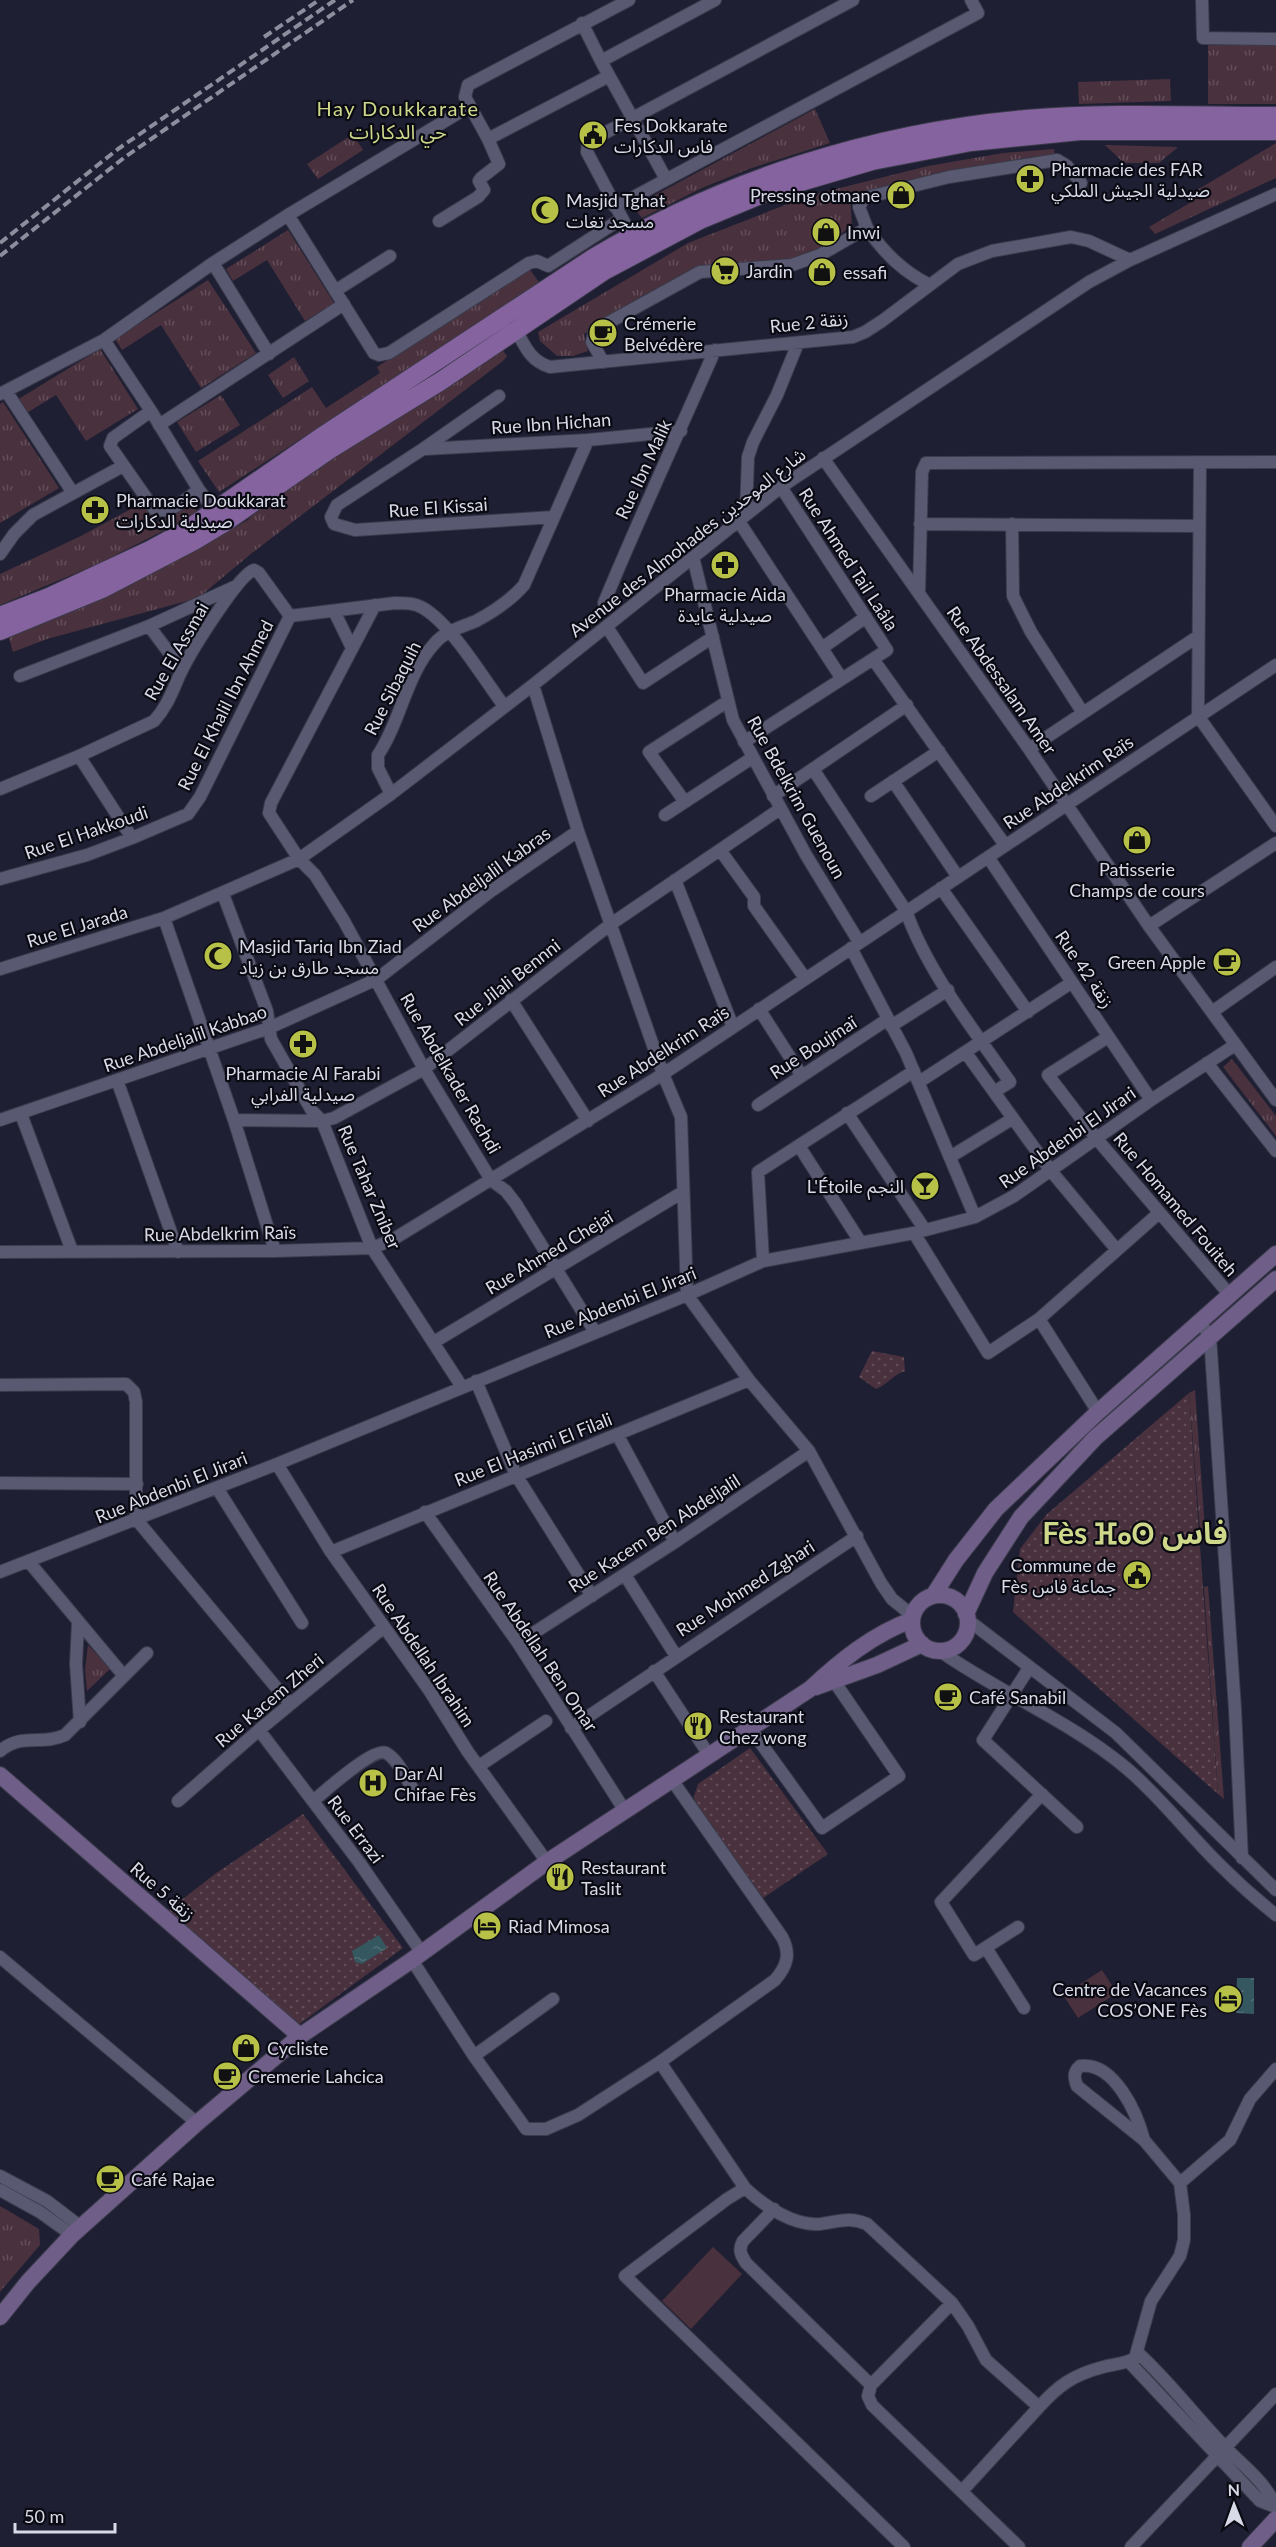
<svg xmlns="http://www.w3.org/2000/svg" width="1276" height="2547" viewBox="0 0 1276 2547" font-family="Lato,'Noto Sans Arabic','Noto Sans Tifinagh',sans-serif">
  <style>
    .grass { fill: #49313d }
    .park { fill: url(#park-tufts) }
    .garden { fill: url(#garden-dots) }
    .water { fill: url(#water-ripples) }
    .lines { fill: none; stroke-linecap: round; stroke-linejoin: round }
    .street-casing { stroke: #3b3b4c; stroke-width: 14 }
    .secondary-casing { stroke: #3b3b4c; stroke-width: 18 }
    .primary-casing { stroke: #3b3b4c; stroke-width: 20 }
    .street { stroke: #595a72; stroke-width: 12 }
    .secondary { stroke: #6f5e88; stroke-width: 16 }
    .primary { stroke: #85639e; stroke-width: 18 }
    .rail { stroke: #8c8d9d; stroke-width: 4; stroke-dasharray: 9 4.5; stroke-linecap: butt }
    .labels { text-anchor: middle; dominant-baseline: central; stroke-width: 4.5; stroke-linejoin: round; paint-order: stroke }
    .poi-label { font-size: 18px; fill: #d9dae8; stroke: #0a0a13; text-anchor: start }
    .street-label { font-size: 18px; fill: #d9dae8; stroke: #0a0a13 }
    .neighbourhood-label { font-size: 20px; letter-spacing: 1.5px; fill: #cfd88a; stroke: #0a0a13 }
    .town-label { font-size: 30px; font-weight: bold; fill: #cfd88a; stroke: #0a0a13 }
  </style>
  <defs>
    <pattern id="park-tufts" width="24" height="20" patternUnits="userSpaceOnUse" patternTransform="scale(1.5)"><rect width="24" height="20" fill="#49313d"/><path d="M3 7l-1-3M5 7V3M7 7l1-3M15 17l-1-3M17 17v-4M19 17l1-3" fill="none" stroke="#634e59"/></pattern>
    <pattern id="garden-dots" width="8" height="8" patternUnits="userSpaceOnUse" patternTransform="scale(1.5)"><rect width="8" height="8" fill="#49313d"/><path d="M2 2h.1M6 6h.1" fill="none" stroke="#634e59" stroke-width="1.8" stroke-linecap="round"/></pattern>
    <pattern id="water-ripples" width="26" height="14" patternUnits="userSpaceOnUse" patternTransform="scale(1.5)"><rect width="26" height="14" fill="#35575f"/><path d="M2 4q2-2 4 0t4 0M15 11q2-2 4 0t4 0" fill="none" stroke="#526f76"/></pattern>
  </defs>
  <rect width="100%" height="100%" fill="#1f1f33"/>
  <path class="grass" d="M1102,1970L1117,1993L1078,2018L1063,1995Z
    M713,2247L742,2274L691,2329L662,2301Z"/>
  <path class="park" d="M1208,38L1276,39V104H1208Z
    M1170,79L1171,101L1079,104L1078,82Z
    M815,109L830,143L749,169L702,188L642,218L633,207Z
    M353,134L363,150L318,179L307,164Z
    M1276,143V178L1155,234L1149,227L1193,201L1187,196Z
    M1105,145L1178,147L1159,163H1124Z
    M1054,149L1055,155L909,180L850,199L852,226L808,257L701,266L584,334L588,351L573,356H557L540,341L538,332L688,243L808,196L928,166L1003,153Z
    M288,230L334,303L305,321L267,260L233,281L226,269Z
    M529,268L540,284L219,492L198,461L312,387L326,408L380,373L377,367Z
    M208,280L256,353L201,388L161,325L122,350L115,339Z
    M499,345L507,356L503,361L252,553L198,598L47,639L13,652L6,628L204,545L248,520L274,490Z
    M100,349L138,409L86,441L56,395L25,414L17,400Z
    M294,357L309,381L283,398L268,375Z
    M221,395L240,425L196,452L177,422Z
    M3,402L59,488L0,523V404Z
    M142,503L156,523L193,505L198,513L98,564L0,605V574L81,536Z
    M1232,1059L1276,1116V1136L1223,1067Z
    M1195,1390L1206,1543L1201,1542L1189,1393Z
    M1208,1586L1224,1799L1218,1794L1204,1587Z
    M88,1645L110,1669L87,1691L85,1669Z
    M0,2206L39,2229L40,2245L0,2292Z"/>
  <path class="garden" d="M872,1351L904,1357L905,1371C894,1374 888,1384 876,1389L859,1377Z
    M1189,1393L1218,1794L1013,1612L1020,1549L1047,1514Z
    M750,1748L828,1854L760,1900L696,1809L694,1796L698,1784Z
    M303,1814L403,1948L298,2025L166,1912L215,1874Z"/>
  <path class="water" d="M379,1935L387,1948L362,1964L355,1962L352,1951Z
    M1237,1978H1254V2014L1236,2013Z"/>
  <g class="lines">
    <g class="street-casing">
      <path id="street" d="M1202,0L1203,38L1276,39
        M582,23L601,61
        M488,139L609,76
        M666,179L601,61L715,0
        M615,207L978,13L971,0
        M288,215L374,353L379,355L389,353L529,263L537,261L548,266L621,219
        M439,221L478,197L484,190L479,181L481,178L499,164L488,139L465,97L468,85L629,0
        M867,228L859,207L864,198L949,177L1057,160L1067,166L1081,183
        M631,235L587,152L588,142L853,0
        M213,263L269,354
        M335,291L390,256
        M516,330C525,346 530,361 550,367L853,337L865,332L882,321L958,264L992,251L1071,237L1089,241L1130,260
        M104,340L151,411L199,490L215,511
        M603,362L592,342L595,330L700,272L792,265L820,255L867,228C883,252 902,271 928,284
        M6,391L73,493
        M0,394L104,340L213,263L288,215L470,106
        M499,396L423,449L337,505L331,517L334,524L355,530L554,517
        M151,411L113,438L110,446L154,509C170,516 186,498 199,490
        M159,425L344,304
        M425,449L588,440L681,431
        M823,458L1029,749L1149,926L1276,1100
        M1200,462L1198,716L1276,826
        M746,514L748,457L753,442L777,395L798,343
        M738,520L842,679
        M920,524L1199,526
        M1012,524L1013,596L1031,632L1083,713
        M0,554L14,534L33,515L123,466
        M693,557L733,720L806,855L859,942
        M919,592L922,472L926,463L1276,462
        M604,603C639,518 678,435 715,350
        M375,605L271,803L269,813L299,859L315,875L344,921L424,1069L491,1180L506,1191L516,1204L595,1332
        M334,611L352,648
        M290,616L395,603C405,603 415,603 423,608C452,625 483,678 504,706
        M149,626L182,670
        M607,627L643,683L713,637
        M822,648L866,617
        M873,659L1005,845
        M20,676L149,626L234,587
        M533,685L578,831L663,1074L681,1117L687,1295L749,1380L809,1451L881,1583L892,1599L913,1616
        M744,742L887,650L781,487
        M1029,749L1197,637
        M79,756L132,838
        M813,769L906,911C927,971 974,1030 1010,1082L994,1092
        M893,781L958,877
        M0,789L79,756L154,721C168,706 173,689 181,672C190,653 238,575 254,570L259,573L290,616
        M391,794L378,768V755C401,721 406,674 435,643C445,631 462,627 476,621C493,612 511,600 524,585L588,440
        M773,796L907,705
        M871,796L939,751
        M685,802L649,752L728,701
        M665,815L752,758
        M720,850L754,897V906L805,978
        M988,857L1151,1100
        M0,879L87,855L132,838L188,814L200,797L290,616
        M675,880L733,1027
        M941,888L1028,1012
        M223,894L267,1011L271,1039L312,1111L322,1121L372,1248L462,1387
        M164,918L234,1120L275,1251
        M1149,926L1276,843
        M851,948L906,1053L975,1217
        M0,969L164,918L299,859L391,794L533,685L781,487L1089,282L1130,260L1276,194
        M511,1000L588,1121
        M759,1009L802,1076
        M1212,1012L1276,967
        M891,1026L948,990
        M1108,1037L1048,1075L1096,1138L1229,1294
        M966,1053L1051,1171L1117,1250
        M1207,1063L1276,1151
        M117,1080L178,1252
        M919,1082L1071,983
        M758,1105L888,1019
        M847,1113L925,1230
        M21,1114L72,1251
        M0,1120L269,1028L377,979L491,891L578,831
        M234,1120L322,1121L334,1118L424,1069L611,924L780,809
        M799,1146L861,1243
        M950,1157L1012,1119
        M914,1233L988,1353L1039,1319L1159,1213
        M0,1252L275,1251L372,1248L392,1240L663,1074L1276,665
        M763,1261L758,1172L914,1071
        M1039,1319L1098,1412
        M1199,1321L1210,1336L1235,1709L1242,1858
        M434,1342L683,1192
        M476,1381L516,1475L592,1596
        M0,1385L126,1384L134,1392L136,1402V1519L290,1704
        M617,1434L675,1542
        M277,1464L331,1552L429,1690L468,1752L547,1862
        M0,1483L137,1484
        M217,1488L302,1623
        M425,1512L518,1643L625,1811
        M331,1552L749,1380
        M29,1562L124,1676
        M0,1572L277,1464L687,1295L763,1261L914,1233L975,1217L1014,1196L1151,1100L1235,1045
        M625,1575L676,1656
        M968,1620L1116,1733L1276,1890
        M78,1623L76,1664L80,1722
        M518,1643L675,1542L809,1451
        M940,1651C1000,1693 1068,1720 1125,1767C1161,1797 1188,1834 1221,1866C1238,1883 1257,1900 1276,1915
        M1029,1668L983,1740L1077,1827
        M654,1671L709,1755
        M571,1728L857,1536
        M750,1728L822,1828L899,1776L834,1681
        M259,1730L359,1862L422,1953
        M0,1751C23,1732 42,1746 65,1735L147,1653
        M479,1766L546,1721
        M178,1801L259,1730L384,1627
        M313,1801C324,1792 374,1747 386,1753C398,1759 407,1780 414,1791
        M1018,1927L974,1955L941,1902L1042,1794
        M986,1948L1024,2008
        M0,1957L197,2123
        M412,1960L474,2056L526,2129H546L578,2115L660,2062L775,1980C787,1966 791,1954 782,1937L672,1780
        M474,2056L553,1999
        M660,2062L745,2188C764,2206 793,2226 820,2224C838,2222 849,2216 867,2224L952,2303L968,2326L986,2360L1039,2407C1059,2385 1073,2375 1103,2367C1113,2364 1126,2364 1135,2358L1151,2301L1180,2256L1184,2240V2215L1180,2183L1144,2140L1077,2086C1074,2078 1073,2072 1080,2066C1114,2061 1137,2113 1144,2140
        M0,2176L47,2201L81,2227
        M1180,2183L1230,2140L1250,2099L1276,2069
        M745,2188L727,2199L625,2276L904,2547
        M0,2190L40,2212L72,2235
        M774,2209L743,2241C738,2250 741,2255 746,2263L871,2385
        M952,2303L871,2385L868,2396L872,2405L1019,2547
        M1137,2352C1169,2381 1195,2416 1225,2447C1245,2468 1264,2480 1276,2507
        M1129,2362L1260,2501L1276,2507
        M962,2491L1039,2407
        M1131,2547L1276,2394"/>
    </g>
    <g class="secondary-casing">
      <path id="secondary" d="M912 1623a28 28 0 1 1 56 0a28 28 0 1 1-56 0Z
        M933,1596L956,1560L996,1509L1098,1412L1276,1254
        M966,1614L985,1573L1021,1517L1095,1438L1276,1279
        M816,1687L877,1665L922,1644
        M0,1775L300,2036
        M0,2317L28,2282L72,2235L197,2123L300,2036L412,1960L547,1862L810,1689C840,1661 873,1634 912,1620
        M1250,2547L1276,2519"/>
    </g>
    <g class="primary-casing">
      <path id="primary" d="M0,616L49,597L150,550L185,531L324,435L593,258C723,180 875,132 1026,119C1109,112 1193,116 1276,116
        M0,631L102,589L194,541L224,523L329,450L441,381L604,271L700,220L770,191L872,161L971,142L1080,131H1276"/>
    </g>
    <use href="#street" class="street"/>
    <use href="#secondary" class="secondary"/>
    <use href="#primary" class="primary"/>
    <path class="rail" d="M264,37L319,0
      M0,243L118,149L335,0
      M0,256L125,157L353,0"/>
  </g>
  <defs>
    <g id="civic-disc" transform="scale(1.5)"><circle r="9.5" fill="#b7c148" stroke="#0a0a13"/><path d="M-.6-6.5H3V-4.5H.6V-3L4-1V1h2V6H-6V1h2V-1L-.6-3ZM-1.2 2.5V6h2.4V2.5Z" fill="#111"/></g>
    <g id="pharmacy-disc" transform="scale(1.5)"><circle r="9.5" fill="#b7c148" stroke="#0a0a13"/><path d="M-2-6h4v4h4v4h-4v4h-4v-4h-4v-4h4Z" fill="#111"/></g>
    <g id="shop-disc" transform="scale(1.5)"><circle r="9.5" fill="#b7c148" stroke="#0a0a13"/><path d="M-5-2.5h2.3a2.7 3.5 0 0 1 5.4 0H5L5.5 6h-11ZM-1.5-2.5h3a1.5 2.3 0 0 0-3 0Z" fill="#111"/></g>
    <g id="mosque-disc" transform="scale(1.5)"><circle r="9.5" fill="#b7c148" stroke="#0a0a13"/><path d="M3.5-4.9A6 6 0 1 0 3.5 4.9A5 5 0 1 1 3.5-4.9Z" fill="#111"/></g>
    <g id="supermarket-disc" transform="scale(1.5)"><circle r="9.5" fill="#b7c148" stroke="#0a0a13"/><path d="M-6-5.5h2.5l.6 2H6L4.5 2H-2.5L-4.4-4H-6ZM-1.5 3.2a1.3 1.3 0 1 0 .1 0ZM3 3.2a1.3 1.3 0 1 0 .1 0Z" fill="#111"/></g>
    <g id="cafe-disc" transform="scale(1.5)"><circle r="9.5" fill="#b7c148" stroke="#0a0a13"/><path d="M-5.5-4.5H6V0H3Q3 3.5 0 3.5H-2.5Q-5.5 3.5-5.5 0ZM3-3.2v2h1.7v-2ZM-6 4.5H4V6H-6Z" fill="#111"/></g>
    <g id="bar-disc" transform="scale(1.5)"><circle r="9.5" fill="#b7c148" stroke="#0a0a13"/><path d="M-6-5H6L.8 .8V4.5H3.5V6h-7V4.5H-.8V.8Z" fill="#111"/></g>
    <g id="restaurant-disc" transform="scale(1.5)"><circle r="9.5" fill="#b7c148" stroke="#0a0a13"/><path d="M-5-6h1v4h1v-4h1v4h1v-4h1v5L-1.5 .5V6h-2V.5L-5-1ZM5-6V6H3V1.5H1.5Q1.5-4 5-6Z" fill="#111"/></g>
    <g id="hospital-disc" transform="scale(1.5)"><circle r="9.5" fill="#b7c148" stroke="#0a0a13"/><path d="M-5-5h3v3.5h4V-5h3V5h-3V1.5h-4V5h-3Z" fill="#111"/></g>
    <g id="hotel-disc" transform="scale(1.5)"><circle r="9.5" fill="#b7c148" stroke="#0a0a13"/><path d="M-6-4.5h1.5V1H6V5H4.5V3h-9V5H-6ZM-4 0a1.8 1.8 0 1 1 3.6 0ZM.5 0V-2.5h3Q6-2.5 6 0Z" fill="#111"/></g>
  </defs>
  <g fill-rule="evenodd">
    <use href="#civic-disc" x="593" y="135"/>
    <use href="#pharmacy-disc" x="1030" y="179"/>
    <use href="#shop-disc" x="901" y="195"/>
    <use href="#mosque-disc" x="545" y="210"/>
    <use href="#shop-disc" x="826" y="232"/>
    <use href="#supermarket-disc" x="725" y="271"/>
    <use href="#shop-disc" x="822" y="272"/>
    <use href="#cafe-disc" x="603" y="333"/>
    <use href="#pharmacy-disc" x="95" y="510"/>
    <use href="#pharmacy-disc" x="725" y="565"/>
    <use href="#shop-disc" x="1137" y="840"/>
    <use href="#mosque-disc" x="218" y="956"/>
    <use href="#cafe-disc" x="1227" y="962"/>
    <use href="#pharmacy-disc" x="303" y="1044"/>
    <use href="#bar-disc" x="925" y="1186"/>
    <use href="#civic-disc" x="1137" y="1575"/>
    <use href="#cafe-disc" x="948" y="1697"/>
    <use href="#restaurant-disc" x="698" y="1726"/>
    <use href="#hospital-disc" x="373" y="1783"/>
    <use href="#restaurant-disc" x="560" y="1877"/>
    <use href="#hotel-disc" x="487" y="1926"/>
    <use href="#hotel-disc" x="1228" y="1999"/>
    <use href="#shop-disc" x="246" y="2048"/>
    <use href="#cafe-disc" x="227" y="2076"/>
    <use href="#cafe-disc" x="110" y="2179"/>
  </g>
  <g class="labels">
    <g class="poi-label">
      <text x="614" y="125">Fes Dokkarate<tspan x="614" dy="21">فاس الدكارات</tspan></text>
      <text x="1051" y="169">Pharmacie des FAR<tspan x="1051" dy="21">صيدلية الجيش الملكي</tspan></text>
      <text x="880" y="195" text-anchor="end">Pressing otmane</text>
      <text x="566" y="200">Masjid Tghat<tspan x="566" dy="21">مسجد تغات</tspan></text>
      <text x="847" y="232">Inwi</text>
      <text x="746" y="271">Jardin</text>
      <text x="843" y="272">essafi</text>
      <text x="624" y="323">Crémerie<tspan x="624" dy="21">Belvédère</tspan></text>
      <text x="116" y="500">Pharmacie Doukkarat<tspan x="116" dy="21">صيدلية الدكارات</tspan></text>
      <text x="725" y="594" text-anchor="middle">Pharmacie Aida<tspan x="725" dy="21">صيدلية عايدة</tspan></text>
      <text x="1137" y="869" text-anchor="middle">Patisserie<tspan x="1137" dy="21">Champs de cours</tspan></text>
      <text x="239" y="946">Masjid Tariq Ibn Ziad<tspan x="239" dy="21">مسجد طارق بن زياد</tspan></text>
      <text x="1206" y="962" text-anchor="end">Green Apple</text>
      <text x="303" y="1073" text-anchor="middle">Pharmacie Al Farabi<tspan x="303" dy="21">صيدلية الفرابي</tspan></text>
      <text x="904" y="1186" text-anchor="end">L'Étoile النجم</text>
      <text x="1116" y="1565" text-anchor="end">Commune de<tspan x="1116" dy="21">Fès جماعة فاس</tspan></text>
      <text x="969" y="1697">Café Sanabil</text>
      <text x="719" y="1716">Restaurant<tspan x="719" dy="21">Chez wong</tspan></text>
      <text x="394" y="1773">Dar Al<tspan x="394" dy="21">Chifae Fès</tspan></text>
      <text x="581" y="1867">Restaurant<tspan x="581" dy="21">Taslit</tspan></text>
      <text x="508" y="1926">Riad Mimosa</text>
      <text x="1207" y="1989" text-anchor="end">Centre de Vacances<tspan x="1207" dy="21">COS’ONE Fès</tspan></text>
      <text x="267" y="2048">Cycliste</text>
      <text x="248" y="2076">Cremerie Lahcica</text>
      <text x="131" y="2179">Café Rajae</text>
    </g>
    <g class="street-label">
      <text transform="translate(809 322) rotate(-6)">Rue 2 زنقة</text>
      <text transform="translate(551 423) rotate(-4)">Rue Ibn Hichan</text>
      <text transform="translate(643 469) rotate(-65)">Rue Ibn Malik</text>
      <text transform="translate(438 507) rotate(-4)">Rue El Kissai</text>
      <text transform="translate(687 542) rotate(-38)">Avenue des Almohades شارع الموحدين</text>
      <text transform="translate(849 559) rotate(57)">Rue Ahmed Tail Laâla</text>
      <text transform="translate(176 651) rotate(-60)">Rue El Assmai</text>
      <text transform="translate(1002 680) rotate(55)">Rue Abdessalam Amer</text>
      <text transform="translate(392 688) rotate(-63)">Rue Sibaquih</text>
      <text transform="translate(225 705) rotate(-63)">Rue El Khalil Ibn Ahmed</text>
      <text transform="translate(1068 782) rotate(-34)">Rue Abdelkrim Raïs</text>
      <text transform="translate(797 797) rotate(61)">Rue Bdelkrim Guenoun</text>
      <text transform="translate(86 832) rotate(-19)">Rue El Hakkoudi</text>
      <text transform="translate(481 879) rotate(-36)">Rue Abdeljalil Kabras</text>
      <text transform="translate(77 926) rotate(-17)">Rue El Jarada</text>
      <text transform="translate(1085 969) rotate(56)">Rue 42 زنقة</text>
      <text transform="translate(507 982) rotate(-38)">Rue Jilali Bennni</text>
      <text transform="translate(185 1038) rotate(-19)">Rue Abdeljalil Kabbao</text>
      <text transform="translate(813 1047) rotate(-33)">Rue Boujmaï</text>
      <text transform="translate(663 1051) rotate(-33)">Rue Abdelkrim Raïs</text>
      <text transform="translate(451 1073) rotate(60)">Rue Abdelkader Rachdi</text>
      <text transform="translate(1067 1137) rotate(-35)">Rue Abdenbi El Jirari</text>
      <text transform="translate(370 1187) rotate(67)">Rue Tahar Zniber</text>
      <text transform="translate(1176 1204) rotate(50)">Rue Homamed Fouiteh</text>
      <text transform="translate(220 1233) rotate(-1)">Rue Abdelkrim Raïs</text>
      <text transform="translate(549 1252) rotate(-31)">Rue Ahmed Chejaï</text>
      <text transform="translate(620 1302) rotate(-22)">Rue Abdenbi El Jirari</text>
      <text transform="translate(533 1449) rotate(-22)">Rue El Hasimi El Filali</text>
      <text transform="translate(171 1487) rotate(-22)">Rue Abdenbi El Jirari</text>
      <text transform="translate(654 1533) rotate(-33)">Rue Kacem Ben Abdeljalil</text>
      <text transform="translate(745 1588) rotate(-33)">Rue Mohmed Zghari</text>
      <text transform="translate(541 1651) rotate(56)">Rue Abdellah Ben Omar</text>
      <text transform="translate(424 1655) rotate(56)">Rue Abdellah Ibrahim</text>
      <text transform="translate(269 1700) rotate(-40)">Rue Kacem Zheri</text>
      <text transform="translate(356 1829) rotate(53)">Rue Errazi</text>
      <text transform="translate(163 1891) rotate(41)">Rue 5 زنقة</text>
    </g>
    <g class="neighbourhood-label">
      <text x="398" y="108">Hay Doukkarate<tspan x="398" dy="23">حي الدكارات</tspan></text>
    </g>
    <g class="town-label">
      <text x="1135" y="1532">Fès ⴼⴰⵙ فاس</text>
    </g>
  </g>
  <g transform="translate(1234 2505) rotate(359)" stroke="#0a0a13" stroke-width="4.5" paint-order="stroke">
  <path d="M0-4.5L10 22L0 15L-10 22Z" fill="#d9dae8"/>
  <text y="-9" font-size="16" font-weight="bold" text-anchor="middle" fill="#d9dae8">N</text>
  </g>
  <path d="M15 2523v9h100v-9" fill="none" stroke="#d9dae8" stroke-width="3"/>
  <text x="24" y="2523" font-size="18" fill="#d9dae8" stroke="#0a0a13" stroke-width="4.5" paint-order="stroke">50 m</text>
</svg>
